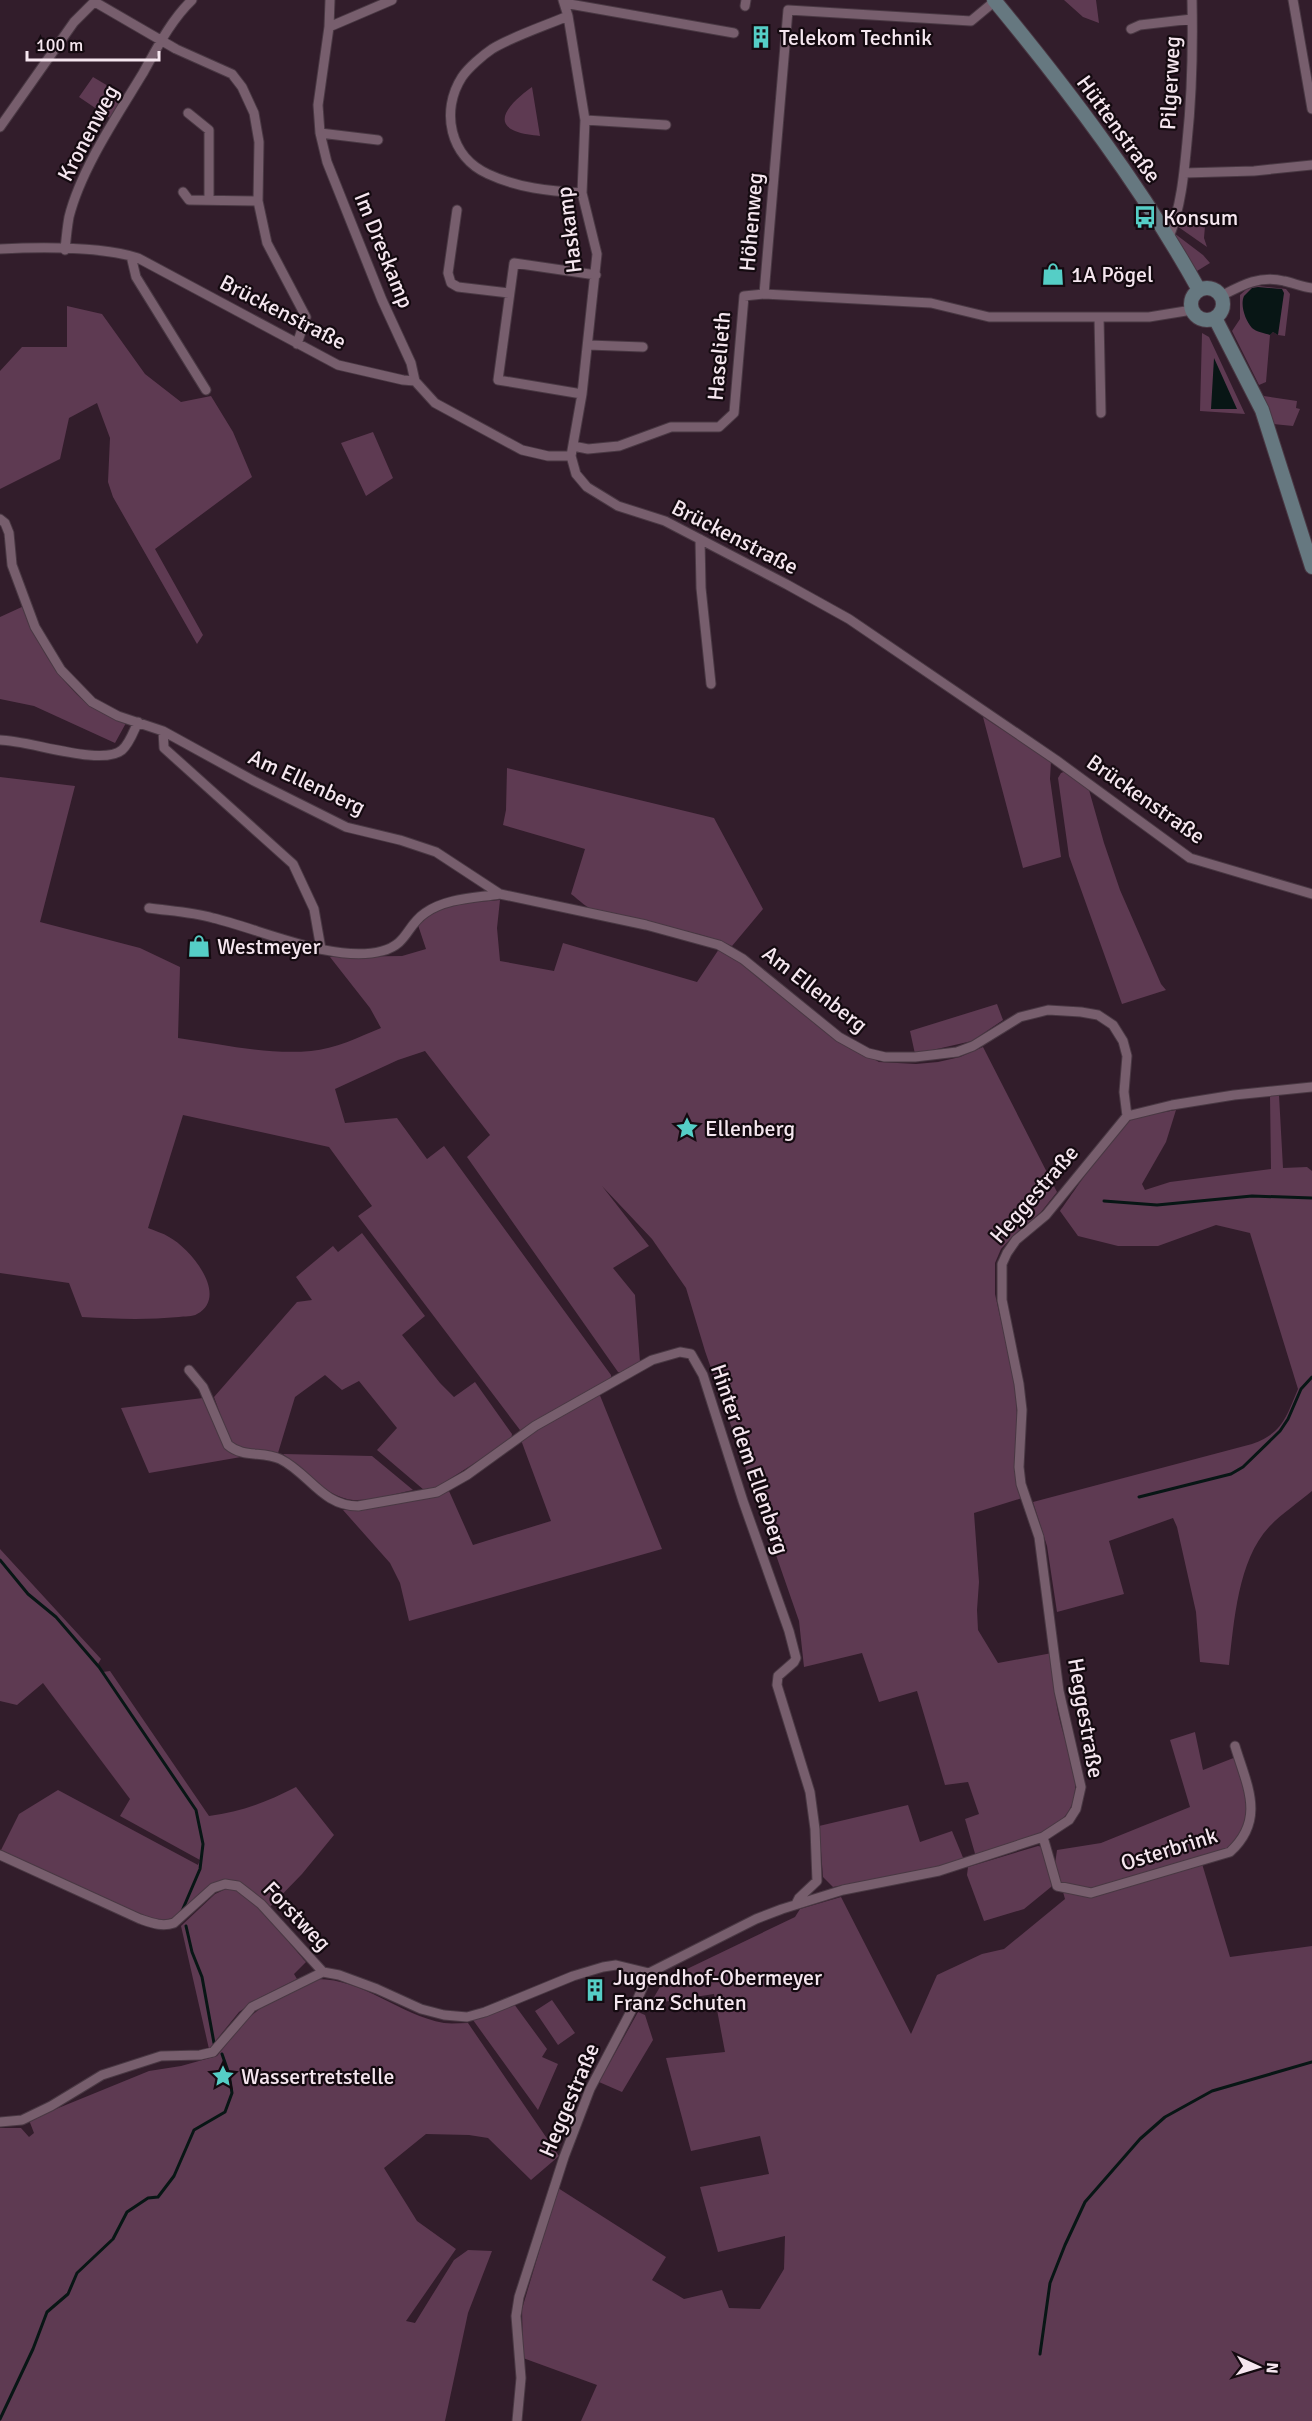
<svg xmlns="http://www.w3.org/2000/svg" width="1312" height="2421" viewBox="0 0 1312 2421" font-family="Signika,sans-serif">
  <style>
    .green { fill: #5e3a52 }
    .water { fill: #081615 }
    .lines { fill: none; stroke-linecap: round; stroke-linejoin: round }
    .stream { stroke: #081615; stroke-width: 3 }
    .street-casing { stroke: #493843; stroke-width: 11 }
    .secondary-casing { stroke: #493843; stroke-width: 16 }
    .street { stroke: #775e6d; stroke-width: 9 }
    .secondary { stroke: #667880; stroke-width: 14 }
    .labels { text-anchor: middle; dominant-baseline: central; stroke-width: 4.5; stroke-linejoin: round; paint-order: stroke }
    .poi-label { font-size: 22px; fill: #f5e6ef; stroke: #140a10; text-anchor: start }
    .street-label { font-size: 22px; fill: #f5e6ef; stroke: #140a10 }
  </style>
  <rect width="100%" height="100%" fill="#321d2b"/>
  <path class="green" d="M1064,0H1096L1099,23L1083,17Z
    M93,77L125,96L114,117L110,118L79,97Z
    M532,87L540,136C532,135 522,134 515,131C488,120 521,95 532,87Z
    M1179,222L1205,226L1204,238L1207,247L1177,226Z
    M1174,233L1203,255L1210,263L1197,271Z
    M1259,286L1286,289L1290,294L1285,336L1278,335L1273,332L1270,335L1266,382L1259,385L1232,331L1240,319V295L1249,287Z
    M67,306L102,314L145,374L181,402L211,396L233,432L252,477L155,549L203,635L197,644L113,497L108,482L110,438L97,403L69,418L60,459L0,489V371L22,347H67Z
    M1202,333L1209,337L1245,414L1200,411Z
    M1264,396L1297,401L1296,408L1300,409L1293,426L1273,424L1263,400Z
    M373,432L393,478L366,496L341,443Z
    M24,606C36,643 57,679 88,704C99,712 114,717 126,723L115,743L34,706L0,699V617Z
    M983,717L1051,761L1050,779L1061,857L1023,868Z
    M507,768L714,818L763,909L732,946C690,926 641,927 597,912C588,909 579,900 571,894L585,849L503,825L506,810Z
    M1066,771L1089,790L1104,843L1120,890L1161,984L1166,990L1122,1004L1069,856L1058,778L1061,773Z
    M0,777L75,786L40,922L140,948L180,967L178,1038C221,1044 267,1055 311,1051C335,1049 359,1037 381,1028L370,1008L330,957L402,956L426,949L418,925C438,901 471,903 500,900L497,928L500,961L554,971L563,943L697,982L719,949L742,963L831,1035L879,1062L916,1064L938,1062L960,1057L983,1047L1057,1192L1041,1212L1014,1235L1001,1249L995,1263V1294L1015,1383L1022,1498L974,1513L979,1582L977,1610L978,1630L998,1663L1052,1653C1054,1674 1054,1696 1059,1717C1067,1754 1094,1799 1053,1827C1032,1841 1001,1848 976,1857L965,1819L979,1814L968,1782L945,1785L917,1691L879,1702L862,1653L804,1667L799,1621L705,1351L686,1288L652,1239L602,1186L649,1246L613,1268L635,1295L640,1362L623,1372H618L467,1157L490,1135L425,1051L398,1060L335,1089L345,1123L397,1118L427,1159L444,1146L611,1375V1378L525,1430H520L358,1216L372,1206L329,1147L183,1115L148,1228C155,1231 163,1233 169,1237C190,1248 230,1296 197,1314C193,1317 184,1316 179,1317C146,1320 115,1319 82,1317L69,1283L0,1273Z
    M997,1004L1003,1020L972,1041L915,1054L910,1031Z
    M1279,1095L1283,1168L1307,1167L1312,1171V1491C1298,1503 1281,1514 1269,1527C1238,1560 1234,1622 1229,1665L1200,1662L1196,1612L1177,1527L1173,1518L1109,1541L1124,1594L1057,1612L1047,1546L1033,1502L1252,1444C1283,1433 1286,1417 1298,1389L1250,1233L1216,1225L1158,1246H1118L1078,1236L1060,1211C1072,1195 1117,1126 1131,1120C1145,1114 1162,1113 1176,1110L1166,1142L1142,1184L1145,1190L1170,1182L1271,1169L1270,1096Z
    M362,1233L425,1316L402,1335L440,1383L454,1397L475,1382L512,1434L511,1440L437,1487L424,1490L377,1450L397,1428L359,1381L342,1390L325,1375L295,1397L278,1453C262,1448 244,1452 230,1441L214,1397L297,1302L312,1300L296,1277L333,1246L338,1252Z
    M599,1393L662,1549L409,1621L400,1583L390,1563L343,1510H359L439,1496L449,1491L473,1545L551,1521L521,1440Z
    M203,1398L212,1413L225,1448L241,1457L149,1473L121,1408Z
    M283,1454L372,1456L413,1490C394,1494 372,1501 353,1500C326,1497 303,1470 283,1454Z
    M0,1549L101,1659L98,1664L103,1672L110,1671L209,1816C241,1812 267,1802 296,1787L334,1835L302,1874L268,1909L232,1881L174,1918L157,1921L22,1862L1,1850L19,1814L58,1790L198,1865L200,1860L120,1816L130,1799L43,1683L17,1705L0,1701Z
    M1195,1732L1203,1770L1236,1757C1244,1784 1262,1830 1227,1848C1219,1852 1209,1854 1200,1857L1230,1957L1312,1946V2421H581L597,2385L523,2358L522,2309L558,2188L666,2257L652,2280L684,2299L722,2290L729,2308L760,2309L784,2269L785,2236L718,2252L700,2187L769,2174L760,2136L691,2151L666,2058L725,2052L714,1994L650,2004L664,1980L795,1917L800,1909L841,1897L911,2034L937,1975L982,1954L1004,1949L1065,1899L1055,1864L1057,1850L1101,1843L1190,1807L1170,1740Z
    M908,1805L920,1842L952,1831L964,1860L939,1867L833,1887L823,1877L819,1826Z
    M1038,1846L1043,1847L1053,1881L1051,1887L1024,1909L984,1921L967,1875L968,1867Z
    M228,1888C251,1891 289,1943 306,1962L294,1974L297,1979L259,1998L239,2012L209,2049L181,1926L215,1894Z
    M317,1979C364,1979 399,2015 444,2023C452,2024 460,2023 468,2023L559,2156L531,2180L488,2138L469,2135L426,2134L384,2168L417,2221L456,2249L406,2321L415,2323L454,2260L468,2250L492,2251L468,2313L445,2421H0V2128H21L29,2137L34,2133L29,2120L149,2071L181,2066L217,2056L245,2021L263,2006Z
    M552,2000L575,2033L558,2045L535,2011Z
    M514,2004L547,2049L542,2057L558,2064L538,2110L473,2020Z
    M638,2012L645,2015L653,2040L622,2092L599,2082Z"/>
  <path class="water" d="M1258,287L1282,289L1284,293L1278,335L1273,332L1270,335C1265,333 1256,332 1252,328C1245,320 1240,305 1244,296L1252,288Z
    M1214,358L1237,409H1211Z"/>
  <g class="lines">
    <path class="stream" d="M1104,1201L1157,1205L1252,1196L1312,1198
      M1139,1497L1231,1474L1243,1467L1280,1431L1288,1419L1301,1389L1312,1377
      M0,1560L28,1594L56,1617L99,1667L196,1810L203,1844L200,1869L182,1911
      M186,1926L192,1952L202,1977L214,2043
      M1040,2354L1050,2283L1065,2245L1085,2202L1140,2139L1165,2117L1212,2091L1312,2062
      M0,2419L33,2349L47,2312L68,2294L77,2273L113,2239L127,2212L148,2198L158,2197L174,2176L194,2130L225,2112L232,2093L229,2074L222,2054"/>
    <g class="street-casing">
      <path id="street" d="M330,0L329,27L318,105L320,133L327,162L382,300L411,363L415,381L435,403L522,450L548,456H571
        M563,0L568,16L585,120L582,193L597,254L582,394L571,456L576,474L587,487L618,506L665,521L786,584L849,619L1056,760L1190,858L1312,894
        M1293,0L1312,109
        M995,1L971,21L788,10L764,294L931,303L989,317H1149L1192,310
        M95,2L176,49L232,74L242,87L254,113L259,142L258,201L267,243L306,317L297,344
        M564,3L734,33
        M745,6L746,0
        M568,16C547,25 511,37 492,49C483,55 468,68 462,77C440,111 450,157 488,174C518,188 549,191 582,193
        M329,27L392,0
        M1131,29L1140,25L1192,19
        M188,113L209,130V200
        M585,120L666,125
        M0,127L74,22L96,0
        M320,133L378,140
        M1184,173L1254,171L1312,165
        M183,192L189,200L258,201
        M457,210L448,273L451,283L458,287L509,293
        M1169,237C1181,207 1184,174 1187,142C1192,95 1193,48 1192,0
        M0,249C41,247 99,246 138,258L338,365L403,380L415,381
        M65,250C66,239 67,228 69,217C81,169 117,116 143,73C157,48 171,20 192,0
        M131,256L136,277L206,390
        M1221,296C1242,285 1260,275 1284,281C1294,283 1302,287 1312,288
        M1099,317L1101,413
        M588,345L643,347
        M582,394L498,380L514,263L596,275
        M573,446L588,449L619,446L671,427H719L734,413L744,296L764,294
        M0,519L5,523L9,533L12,565L35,627L61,670L92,702L118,716L163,731L254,781L346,827L400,840L436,852L500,894L646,925L719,945L743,959L839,1037L868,1053L885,1057H915L957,1052L973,1046L1020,1017L1048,1010L1081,1012L1098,1015L1113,1025L1123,1041L1127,1056L1124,1092L1127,1116
        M700,539L701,588L711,684
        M163,731L164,748L293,864L314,909L321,949
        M0,740C28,740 102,767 122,750C130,743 134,730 138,722
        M149,908C170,911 192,912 213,918C260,929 335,964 382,951C408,944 406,926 425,913C446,898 476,898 500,894
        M189,1370L203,1387L228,1445C243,1458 263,1451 280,1459C309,1473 322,1506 358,1506L437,1492L467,1475L535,1426L652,1360L680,1352L691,1354L703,1375L743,1501L789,1631L796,1658L794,1662L778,1676L777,1685L810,1792L815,1829L817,1881L799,1898L796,1904
        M1043,1837L1057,1886L1091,1893L1230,1852C1266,1819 1247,1786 1235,1746
        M0,1855L140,1919C152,1923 162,1927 174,1923L213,1888L225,1884L238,1886L261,1904L323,1972L339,1975L377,1989L421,2009L444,2015L467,2017L485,2012L573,1976L603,1967L616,1965L649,1973
        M0,2122L22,2120L51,2106L102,2075L161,2056L200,2055L213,2052L252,2007L323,1972
        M517,2421L521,2378L516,2316L519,2297L564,2157L590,2089L638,1998L649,1973L756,1919L782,1909L843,1890L939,1871L1043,1837L1069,1820L1076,1809L1081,1787L1059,1691L1039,1537L1021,1484L1019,1467L1022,1410L1019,1384L1002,1300V1264L1007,1253L1016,1240L1046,1215L1127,1116L1172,1105L1234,1095L1312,1087"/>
    </g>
    <g class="secondary-casing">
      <path id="secondary" d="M994,0C1069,91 1142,187 1199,290
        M1191 304a16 16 0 1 1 32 0a16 16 0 1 1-32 0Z
        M1215,318L1262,410L1312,567"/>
    </g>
    <use href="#street" class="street"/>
    <use href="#secondary" class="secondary"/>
  </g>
  <defs>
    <g id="building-bare" transform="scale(1.8)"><path d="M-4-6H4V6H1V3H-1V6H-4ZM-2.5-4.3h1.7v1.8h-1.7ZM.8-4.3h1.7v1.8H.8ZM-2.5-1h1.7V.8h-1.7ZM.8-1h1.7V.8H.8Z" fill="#55cec6" stroke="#140a10" stroke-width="2.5" paint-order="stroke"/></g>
    <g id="bus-bare" transform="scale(1.8)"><path d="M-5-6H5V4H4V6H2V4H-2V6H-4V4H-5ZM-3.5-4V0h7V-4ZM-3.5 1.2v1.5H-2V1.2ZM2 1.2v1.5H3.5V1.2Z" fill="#55cec6" stroke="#140a10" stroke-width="2.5" paint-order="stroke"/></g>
    <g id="shop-bare" transform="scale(1.8)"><path d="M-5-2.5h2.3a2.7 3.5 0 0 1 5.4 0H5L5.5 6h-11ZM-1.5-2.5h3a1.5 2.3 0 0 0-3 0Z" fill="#55cec6" stroke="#140a10" stroke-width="2.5" paint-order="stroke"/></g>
    <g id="sight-bare" transform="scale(1.8)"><path d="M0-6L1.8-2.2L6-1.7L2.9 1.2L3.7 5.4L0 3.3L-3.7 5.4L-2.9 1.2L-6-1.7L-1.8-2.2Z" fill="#55cec6" stroke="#140a10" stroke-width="2.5" paint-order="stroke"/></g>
  </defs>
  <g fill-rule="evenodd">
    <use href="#building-bare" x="761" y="37"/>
    <use href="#bus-bare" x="1145" y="217"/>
    <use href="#shop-bare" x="1053" y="274"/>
    <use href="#shop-bare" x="199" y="946"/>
    <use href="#sight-bare" x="687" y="1128"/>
    <use href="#building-bare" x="595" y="1990"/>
    <use href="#sight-bare" x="223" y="2076"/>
  </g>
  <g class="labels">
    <g class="poi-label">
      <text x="779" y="37">Telekom Technik</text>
      <text x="1163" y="217">Konsum</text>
      <text x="1071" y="274">1A Pögel</text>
      <text x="217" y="946">Westmeyer</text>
      <text x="705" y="1128">Ellenberg</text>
      <text x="613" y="1977">Jugendhof-Obermeyer<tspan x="613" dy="25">Franz Schuten</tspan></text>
      <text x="241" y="2076">Wassertretstelle</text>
    </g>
    <g class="street-label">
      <text transform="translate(1170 83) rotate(-87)">Pilgerweg</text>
      <text transform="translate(1119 129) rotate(54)">Hüttenstraße</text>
      <text transform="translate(88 133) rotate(-62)">Kronenweg</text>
      <text transform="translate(751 222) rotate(-85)">Höhenweg</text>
      <text transform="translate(569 230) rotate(-97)">Haskamp</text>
      <text transform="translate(384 250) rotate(68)">Im Dreskamp</text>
      <text transform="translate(283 312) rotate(27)">Brückenstraße</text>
      <text transform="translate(719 356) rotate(-85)">Haselieth</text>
      <text transform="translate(735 537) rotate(27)">Brückenstraße</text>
      <text transform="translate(307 782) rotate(25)">Am Ellenberg</text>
      <text transform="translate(1146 799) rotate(35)">Brückenstraße</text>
      <text transform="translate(815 989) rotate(38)">Am Ellenberg</text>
      <text transform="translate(1034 1194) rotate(-49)">Heggestraße</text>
      <text transform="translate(750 1459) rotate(71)">Hinter dem Ellenberg</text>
      <text transform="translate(1086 1718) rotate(80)">Heggestraße</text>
      <text transform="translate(1169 1849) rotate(-17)">Osterbrink</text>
      <text transform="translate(297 1916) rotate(46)">Forstweg</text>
      <text transform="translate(569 2100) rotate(-67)">Heggestraße</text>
    </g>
  </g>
  <g transform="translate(1258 2367) rotate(94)" stroke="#140a10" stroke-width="4.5" paint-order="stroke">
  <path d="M0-4.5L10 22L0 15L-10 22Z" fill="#f5e6ef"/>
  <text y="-9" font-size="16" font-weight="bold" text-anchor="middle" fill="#f5e6ef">N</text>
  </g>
  <path d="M27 51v9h132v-9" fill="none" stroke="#f5e6ef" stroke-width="3"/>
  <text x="36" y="51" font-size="18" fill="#f5e6ef" stroke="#140a10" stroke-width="4.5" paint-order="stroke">100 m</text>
</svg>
